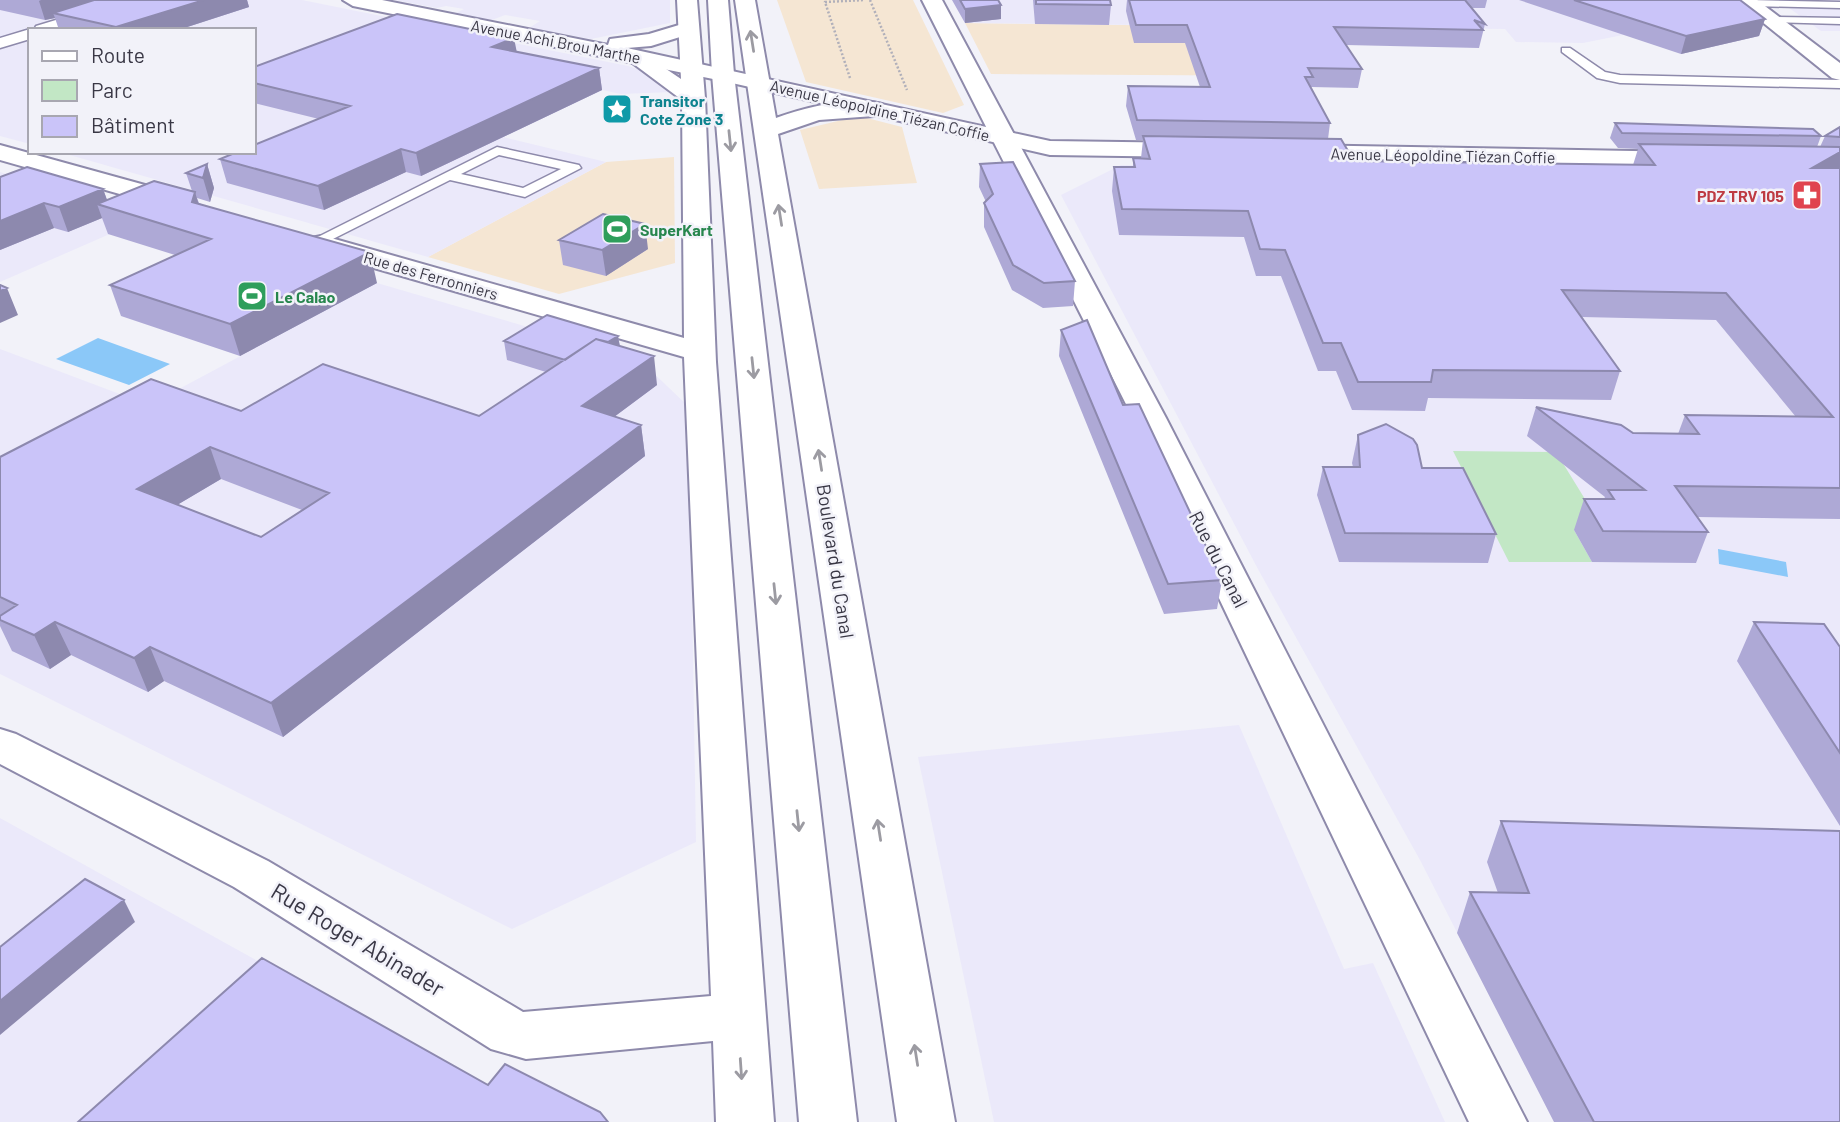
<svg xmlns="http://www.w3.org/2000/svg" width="1840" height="1122" viewBox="0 0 1840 1122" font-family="Barlow,sans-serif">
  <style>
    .commercial { fill: #f5e6d3 }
    .built { fill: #ebe9fa }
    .green { fill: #c2e7c5 }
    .water { fill: #8bc8f8 }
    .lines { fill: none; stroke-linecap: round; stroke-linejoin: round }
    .service-casing { stroke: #8e8aab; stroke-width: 3 }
    .pedestrian-casing { stroke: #8e8aab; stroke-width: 3 }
    .minor-casing { stroke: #8e8aab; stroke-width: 4 }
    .tertiary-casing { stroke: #8e8aab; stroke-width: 4 }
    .secondary-casing { stroke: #8e8aab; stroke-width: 4 }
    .path { stroke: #b1b0ba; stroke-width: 2.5; stroke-dasharray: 2 2; stroke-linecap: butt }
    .service { fill: #fff; fill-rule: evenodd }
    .pedestrian { fill: #fff; fill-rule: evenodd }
    .minor { fill: #fff; fill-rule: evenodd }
    .tertiary { fill: #fff; fill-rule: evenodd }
    .secondary { fill: #fff; fill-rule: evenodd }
    .wall { fill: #aea9d6; fill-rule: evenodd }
    .shaded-wall { fill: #8d89ae }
    .building { fill: #cac4f9; stroke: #8d89ae; stroke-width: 2; fill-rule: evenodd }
    .oneway { stroke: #9c9ba2 }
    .labels { text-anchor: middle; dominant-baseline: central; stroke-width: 5; stroke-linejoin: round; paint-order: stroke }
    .far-street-label { font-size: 16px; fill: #393745; stroke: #f2f2f9 }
    .far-culture-label { font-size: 16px; font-weight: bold; fill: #0d838f; stroke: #f2f2f9; text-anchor: start }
    .far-health-label { font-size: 16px; font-weight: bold; fill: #be3a42; stroke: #f2f2f9; text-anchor: end }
    .far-leisure-label { font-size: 16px; font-weight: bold; fill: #27864d; stroke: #f2f2f9; text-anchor: start }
    .street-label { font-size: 19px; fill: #393745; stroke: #f2f2f9 }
    .near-street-label { font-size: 23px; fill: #393745; stroke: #f2f2f9 }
  </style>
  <rect width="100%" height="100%" fill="#f2f2f9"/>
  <path class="commercial" d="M777,0H913L964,105L943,113L806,82Z
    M965,23L1290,27L1319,76L991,74Z
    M859,116L902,127L917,183L819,189L800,130Z
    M674,157L675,263L559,294L428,257L606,162Z"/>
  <path class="built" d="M0,0H129L0,39Z
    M150,0H302L628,66L643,71L672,92L621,94L602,90L503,137L606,162L428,257L59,152H254V30H53Z
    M394,0H670V23L591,39L529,28L540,21L505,15L492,20L456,13L464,9L446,6L437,8Z
    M952,0H1713L1623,35L1583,43L1516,42L1505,29L965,23Z
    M1778,0H1840V31H1821Z
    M30,37V144L0,136V46Z
    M1121,165L1840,176V1122H1554L1420,860L1259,571L1061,195Z
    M0,172L138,213L151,216L0,282Z
    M377,283L648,362L645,365L689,407L696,842L512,929L0,674V349L149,405Z
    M1239,725L1344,969L1373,963L1445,1122H994L918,757Z
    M0,818L474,1081L556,1122H0Z"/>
  <path class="green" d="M1453,451L1556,452L1604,530H1574L1592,562H1509Z"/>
  <path class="water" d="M98,338L170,364L129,385L56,359Z
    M1718,549L1786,562L1788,577L1719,564Z"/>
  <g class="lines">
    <g class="service-casing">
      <path id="service" d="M1749,0L1840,2V8L1750,6L1745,3Z
        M1772,17L1840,18V24L1768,22L1767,20Z
        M1562,48H1570L1605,72L1620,75L1840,80V88L1620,83L1597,78L1562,52Z
        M497,147L579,165L581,168L525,197L450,180L321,245H311L308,242ZM499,155L561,169L523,188L461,174Z"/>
    </g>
    <g class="pedestrian-casing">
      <path id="pedestrian" d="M122,0H146L144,3L60,30H34L36,26Z
        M30,29L33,30H30V39L0,48V38Z"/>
    </g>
    <g class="minor-casing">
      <path id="minor" d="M677,0H697L705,98L716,362L774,1122H716L713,1041L526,1059L491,1049L234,887L0,764V729L16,734L268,861L523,1012L711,996L684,357L311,250L307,244L311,238L321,236L331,238L684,338L682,100L623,56L627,52H641L681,79Z
        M922,0H942L1166,418L1527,1122H1469L1133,418Z
        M0,145L192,198L196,204L192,210L183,212L0,160Z"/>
    </g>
    <g class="tertiary-casing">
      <path id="tertiary" d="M343,0H382L608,45L610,39L649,34L689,22L696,24L699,28L696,32L651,46L627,48L1050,141L1194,143L1203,145L1206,150L1203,155L1194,157L1050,155L723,81L353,6Z
        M1735,0H1757L1840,63V80L1832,78Z
        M1296,145L1687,152L1696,154L1699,159L1696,164L1687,166L1287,157L1284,152L1287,147Z"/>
    </g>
    <g class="secondary-casing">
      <path id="secondary" d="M708,0H728L734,74L857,1122H799L712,74Z
        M735,0H755L776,118C807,107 849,96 882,104L885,109L882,114L874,116L819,120L778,134L955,1122H897Z"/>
    </g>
    <path class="path" d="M870,0L907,90
      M850,78L825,2L865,0"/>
    <use href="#service" class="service"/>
    <use href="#pedestrian" class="pedestrian"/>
    <use href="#minor" class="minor"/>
    <use href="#tertiary" class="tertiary"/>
    <use href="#secondary" class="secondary"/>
  </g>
  <path class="wall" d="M0,0H247L249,7L178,30H59L55,18L45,20L0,10Z
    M952,0H998L1001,19L965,23Z
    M1033,0H1110L1111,5L1109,25L1035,24Z
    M1127,0H1487L1485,8H1472L1485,24L1479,48L1346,45L1362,69L1358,88L1311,87V88L1330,123L1328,139L1354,161L1633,165L1638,149L1618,148L1610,138L1615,123L1821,136L1817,147H1820L1825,136L1840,137V519L1697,517L1708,532L1696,563L1592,562L1574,530L1584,499H1604L1605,497L1527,436L1536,407L1633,433L1678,434L1685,415L1796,417L1716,320L1582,317L1620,371L1611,400L1428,398L1425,411L1352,410L1336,371H1318L1281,276H1256L1244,237L1119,235L1112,191L1114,167H1133V158H1141L1143,140H1136L1126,106L1128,86L1200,87L1185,43H1134L1126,11Z
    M1519,0H1740L1765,19L1759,36L1681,54Z
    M517,52L599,68L602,90L421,176L406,172L324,210L227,183L220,159L319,119L254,103V67Z
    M207,164L214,188L210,202L197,198L199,203L377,283L240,356L121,316L110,285L175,255L108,234L102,218L68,232L54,228L0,250V177L103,189L107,200L192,191L186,173Z
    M980,164L1075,281L1073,306L1043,308L1012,290L984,227V203L986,202L979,187Z
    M559,240L648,249L606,276L563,265Z
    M1061,330L1123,405L1222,580L1217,609L1164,614L1059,356Z
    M618,336L620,346L657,385L614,417L641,425L645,456L283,737L164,681L148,692L71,655L50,669L12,651L0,626V457L241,411L479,416L546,372L507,360L504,341ZM221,479L302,510L261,537L177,505Z
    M1358,435L1422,468L1496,534L1488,563L1339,562L1317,495L1323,467H1353L1352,463Z
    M1754,622L1840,647V826L1737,661Z
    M1501,821L1840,1122H1554L1457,933L1470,892L1498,893L1487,862Z"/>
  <path class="shaded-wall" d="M41,0H113L53,13L55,18L45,20L39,1Z
    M204,0H247L249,7L178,30H117L116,27Z
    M1001,5V19L965,23V9Z
    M1765,19L1759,36L1681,54L1686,36Z
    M514,38L518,58L492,47Z
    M599,68L602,90L421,176L416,153Z
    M401,149L406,172L324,210L318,186Z
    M1840,152V167L1838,172L1812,168Z
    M207,164L214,188L210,202L203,178Z
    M103,189L110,208L97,204L102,218L68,232L59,207Z
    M195,192L204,222L192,202Z
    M44,203L54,228L0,250V221Z
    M645,224L648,249L606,276L602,250Z
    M370,252L377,283L240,356L230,324Z
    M7,288L18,315L0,323V291Z
    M618,336L621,354L577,363Z
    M654,356L657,385L587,437L582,406Z
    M641,425L645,456L283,737L271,703Z
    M210,447L221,479L150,521L137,489Z
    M55,622L71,655L50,669L34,635Z
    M150,647L164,681L148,692L134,658Z
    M124,900L135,922L0,1035V1001Z"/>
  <path class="building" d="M94,0H204L116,27L53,13Z
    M960,0H998L1001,5L965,9Z
    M1036,0H1110L1111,5L1036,4Z
    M1129,0H1465L1485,24L1474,20L1483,30L1334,27L1362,69L1308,68L1313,77H1305L1330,123L1137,120L1128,86L1210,87L1187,25H1136Z
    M1574,0H1740L1765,19L1686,36Z
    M397,14L514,38L492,47L599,68L416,153L401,149L318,186L220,159L237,152H254V145L350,106L254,83V67Z
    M1615,123L1813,129L1821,136L1622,133Z
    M1840,127V137L1825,136Z
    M1143,136L1341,139L1354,161L1655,165L1639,144L1840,147V152L1812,168H1840V488L1675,486L1708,532L1603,531L1584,499H1614L1608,490H1645L1536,407L1621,425L1633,433L1699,434L1685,415L1833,417L1726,293L1562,290L1620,371L1433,370L1431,382H1358L1341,343H1323L1285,250L1260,249L1248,211L1122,209L1114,167H1135L1133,158L1150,159Z
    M1013,162L1075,281L1044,283L1013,265L984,203L993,194L980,164Z
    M207,164L203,178L186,173Z
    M27,167L103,189L59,207L44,203L0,221V177Z
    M154,181L195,192L192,202L370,252L230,324L110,285L211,239L97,204Z
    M603,214L645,224L602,250L559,240Z
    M0,285L7,288L0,291Z
    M547,315L618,336L608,342L596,339L565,360L504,341Z
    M1087,320L1123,405L1139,404L1222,580L1168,584L1061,330Z
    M596,339L654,356L582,406L641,425L271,703L150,647L134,658L55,622L34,635L0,620V616L17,605L0,597V457L151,379L241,411L323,364L479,416ZM210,447L329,493L261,537L137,489Z
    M1386,424L1413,439L1417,445L1422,468H1463L1496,534L1345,533L1323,467H1360L1358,435Z
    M1754,622L1824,624L1840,647V753Z
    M1501,821L1840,831V1122H1594L1470,892L1529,893Z
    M85,879L124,900L0,1001V947Z
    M262,958L488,1085L505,1064L600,1112L608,1122H78Z"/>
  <defs><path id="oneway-shaft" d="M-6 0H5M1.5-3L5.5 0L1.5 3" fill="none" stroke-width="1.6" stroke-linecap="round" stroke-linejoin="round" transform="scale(1.75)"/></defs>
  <g class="oneway">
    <use href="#oneway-shaft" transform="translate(752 41) rotate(-99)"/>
    <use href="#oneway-shaft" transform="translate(730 141) rotate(84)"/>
    <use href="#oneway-shaft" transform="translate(780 215) rotate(-99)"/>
    <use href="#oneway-shaft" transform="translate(753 368) rotate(84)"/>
    <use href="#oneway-shaft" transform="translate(820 460) rotate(-99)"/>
    <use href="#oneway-shaft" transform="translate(775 594) rotate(84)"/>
    <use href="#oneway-shaft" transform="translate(798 821) rotate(84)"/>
    <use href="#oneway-shaft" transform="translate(879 830) rotate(-99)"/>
    <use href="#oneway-shaft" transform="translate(916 1055) rotate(-99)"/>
    <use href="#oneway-shaft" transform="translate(741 1069) rotate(86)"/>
  </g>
  <defs>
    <g id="sight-square" transform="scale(1.575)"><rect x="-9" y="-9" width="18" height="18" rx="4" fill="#0f9aa8" stroke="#f2f2f9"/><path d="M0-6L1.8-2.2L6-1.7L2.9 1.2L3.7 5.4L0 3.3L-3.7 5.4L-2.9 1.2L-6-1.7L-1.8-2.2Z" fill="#fff"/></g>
    <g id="pharmacy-square" transform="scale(1.575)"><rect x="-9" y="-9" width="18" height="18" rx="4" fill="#e0444e" stroke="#f2f2f9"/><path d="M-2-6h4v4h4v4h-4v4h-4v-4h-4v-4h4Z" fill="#fff"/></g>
    <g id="stadium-square" transform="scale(1.575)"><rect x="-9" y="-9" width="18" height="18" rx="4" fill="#2e9e5b" stroke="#f2f2f9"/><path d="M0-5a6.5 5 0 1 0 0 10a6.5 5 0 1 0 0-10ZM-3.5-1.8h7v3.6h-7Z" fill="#fff"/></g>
  </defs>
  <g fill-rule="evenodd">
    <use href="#sight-square" x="617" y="109"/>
    <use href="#pharmacy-square" x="1807" y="195"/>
    <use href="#stadium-square" x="617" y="229"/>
    <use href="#stadium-square" x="252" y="296"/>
  </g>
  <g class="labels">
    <g class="far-street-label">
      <text transform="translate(556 41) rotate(11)">Avenue Achi Brou Marthe</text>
      <text transform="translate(880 110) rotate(13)">Avenue Léopoldine Tiézan Coffie</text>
      <text transform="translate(1443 155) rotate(1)">Avenue Léopoldine Tiézan Coffie</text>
      <text transform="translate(431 275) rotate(16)">Rue des Ferronniers</text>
    </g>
    <g class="far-culture-label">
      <text x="640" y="100">Transitor<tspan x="640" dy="18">Cote Zone 3</tspan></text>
    </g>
    <g class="far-health-label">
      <text x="1784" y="195">PDZ TRV 105</text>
    </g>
    <g class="far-leisure-label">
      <text x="640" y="229">SuperKart</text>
      <text x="275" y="296">Le Calao</text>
    </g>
    <g class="street-label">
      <text transform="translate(1219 559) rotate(63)">Rue du Canal</text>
      <text transform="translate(836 561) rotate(81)">Boulevard du Canal</text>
    </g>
    <g class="near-street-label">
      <text transform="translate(358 939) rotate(31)">Rue Roger Abinader</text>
    </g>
  </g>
  <rect x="28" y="28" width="228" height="126" fill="#f2f2f9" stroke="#a8a7b1" stroke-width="2"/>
  <rect x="42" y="51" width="35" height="10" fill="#ffffff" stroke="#a8a7b1" stroke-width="2"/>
  <text x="91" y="63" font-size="21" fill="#393745">Route</text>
  <rect x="42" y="80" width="35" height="21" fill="#c2e7c5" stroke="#a8a7b1" stroke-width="2"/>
  <text x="91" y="98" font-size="21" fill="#393745">Parc</text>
  <rect x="42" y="116" width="35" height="21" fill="#cac4f9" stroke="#a8a7b1" stroke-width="2"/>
  <text x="91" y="133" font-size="21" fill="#393745">Bâtiment</text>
</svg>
